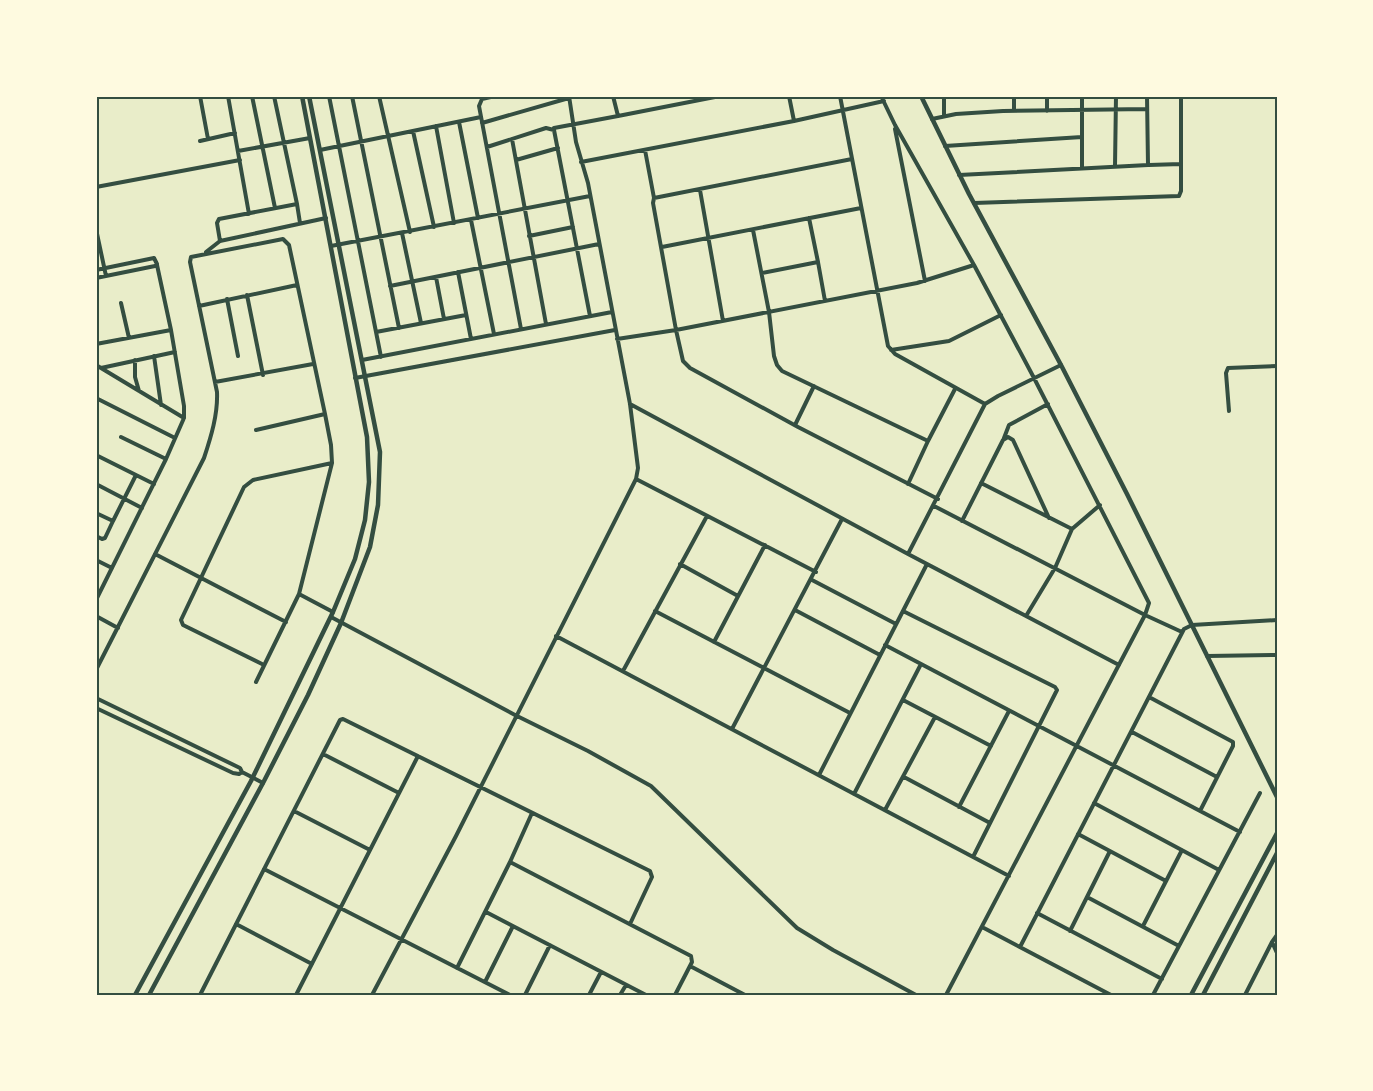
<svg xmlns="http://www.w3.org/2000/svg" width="1373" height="1091" viewBox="0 0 1373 1091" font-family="Figtree,sans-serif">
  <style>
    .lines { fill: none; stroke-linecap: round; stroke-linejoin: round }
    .minor { stroke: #344e41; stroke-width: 4 }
    .tertiary { stroke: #344e41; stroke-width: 4.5 }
    .neatline { fill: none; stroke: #344e41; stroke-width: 2 }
  </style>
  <rect width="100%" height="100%" fill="#e9edc9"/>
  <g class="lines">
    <path class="minor" d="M200,96L208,139
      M228,96L249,214
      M252,96L275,208
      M329,96L381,357
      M352,96L399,328
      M379,96L410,232
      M495,96L482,99L479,106L521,329
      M613,96L618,116L720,96
      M840,96L888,346L895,354L985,404
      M881,96L895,125L974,265L1034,378L1149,603L1145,615L946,995
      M944,96V116
      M1014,96V111
      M1047,96V111
      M1082,96V168
      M932,119L956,114L1003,111L1147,109
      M794,121L884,101
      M459,122L478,218
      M482,123L569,98
      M436,126L454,223
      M554,128L618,116
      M895,129L925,281
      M413,131L434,227
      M512,139L546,324
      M200,141L235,133
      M945,146L1082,137
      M487,147L546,128L554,130L590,316
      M320,150L481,117
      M645,150L654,198
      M238,151L310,138
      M852,159L654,198L653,203L676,330L917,283L974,265
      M516,160L558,148
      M581,162L794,121L789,96
      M1149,165L1181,164
      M1115,166L1116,96
      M959,175L1148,165L1147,96
      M96,187L240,160
      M700,190L723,321
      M974,203L1179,196L1181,191V96
      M297,204L300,223
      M471,220L494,334
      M96,229L106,276
      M753,230L769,312L774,356L777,365L782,371L928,441L955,389
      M402,233L421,323
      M529,236L573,227
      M220,241L217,223L219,219L297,204L274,96
      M331,246L590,196
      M662,247L861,208
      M206,252L220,241L326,218
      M818,262L825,301
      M157,265L171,330L184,406V418
      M96,270L154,258L157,264L155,266L96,278
      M458,272L471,339
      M762,273L818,262L809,218
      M436,277L444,319
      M390,286L599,244
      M247,295L263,375
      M227,299L238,356
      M121,303L129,338
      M199,306L297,285
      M376,332L466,315
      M617,339L676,330L683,361L690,368L798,427L938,499
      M96,344L171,330
      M891,350L949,341L1001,315
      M154,356L161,405
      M135,360V377L139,391
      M362,360L612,312
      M96,365L184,418L166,459L96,600
      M101,368L175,352
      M355,378L615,330
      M215,382L313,364
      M96,398L175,438
      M630,404L908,554L1119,665
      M1229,411L1226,373L1228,368L1277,366
      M795,425L814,386
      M256,430L325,414
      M121,437L166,459
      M1004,438L1009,425L1048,404
      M96,455L154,484
      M636,479L816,572
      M981,483L1072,529L1055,568L1026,616
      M96,484L142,508
      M908,484L928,441
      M934,506L1145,615L1182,632
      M96,513L113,521L105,538L102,539L96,536
      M113,521L136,475
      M962,521L1003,440L1008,437L1013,440L1049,518
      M1072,529L1100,505
      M155,554L286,622
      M908,554L985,404L998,396L1061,365
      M96,560L112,568
      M680,564L738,596
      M812,580L896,624
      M299,594L333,612
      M795,610L880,655
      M655,611L850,713
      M903,611L1055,687L1057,690L973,857
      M96,616L118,628
      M331,617L515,715L588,751L651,786L797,928L833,950L916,995
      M556,636L1009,876
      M714,642L765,545
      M885,645L1240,832
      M1207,656L1277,655
      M264,665L183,625L181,620L244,487L253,480L332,463
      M96,670L204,458C211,437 218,414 217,392L190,262L191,257L283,239L289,245L325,414L331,445L332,463L299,594L256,682
      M623,671L707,516
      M1149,697L1233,742V746L1200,811
      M96,698L240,768L242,772L263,783
      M903,700L991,746
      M96,708L233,773L239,774L242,772
      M732,729L842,519
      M1132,732L1217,777
      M323,754L399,793
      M819,775L927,564
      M904,777L990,823
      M854,794L921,664
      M1094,803L1219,870
      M959,807L1009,711
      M885,810L935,717
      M294,811L370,850
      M532,813L510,862L691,956L692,962L675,995
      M1078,834L1166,881
      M264,869L510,995
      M1087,897L1179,946
      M486,912L646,995
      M1037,913L1162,979
      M236,924L312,964
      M1143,926L1182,850
      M982,927L1111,995
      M1070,931L1110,851
      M1272,942L1277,935
      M1020,947L1184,629L1192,625L1277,620
      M690,966L745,995
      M457,968L510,862
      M485,982L513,926
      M200,995L340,720L343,719L650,871L652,877L630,924
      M296,995L418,756
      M372,995L456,836L636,479L638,468L630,404L588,183L576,142L569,96
      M525,995L550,945
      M589,995L601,972
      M620,995L626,985
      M1153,995L1260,793
      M1245,995L1272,942L1277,953"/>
    <path class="tertiary" d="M921,96L969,194L1061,365L1127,494L1277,797
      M135,995L251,781L333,612L355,559L365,520L369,482L367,437L302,96
      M149,995L263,783L308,695L341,623L370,547L378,505L380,452L309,96
      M1191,995L1277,833
      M1203,995L1277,853"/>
  </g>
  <rect width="1373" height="1091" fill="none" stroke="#fefae0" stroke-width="195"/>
  <rect x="98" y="98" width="1178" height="896" class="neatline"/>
</svg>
